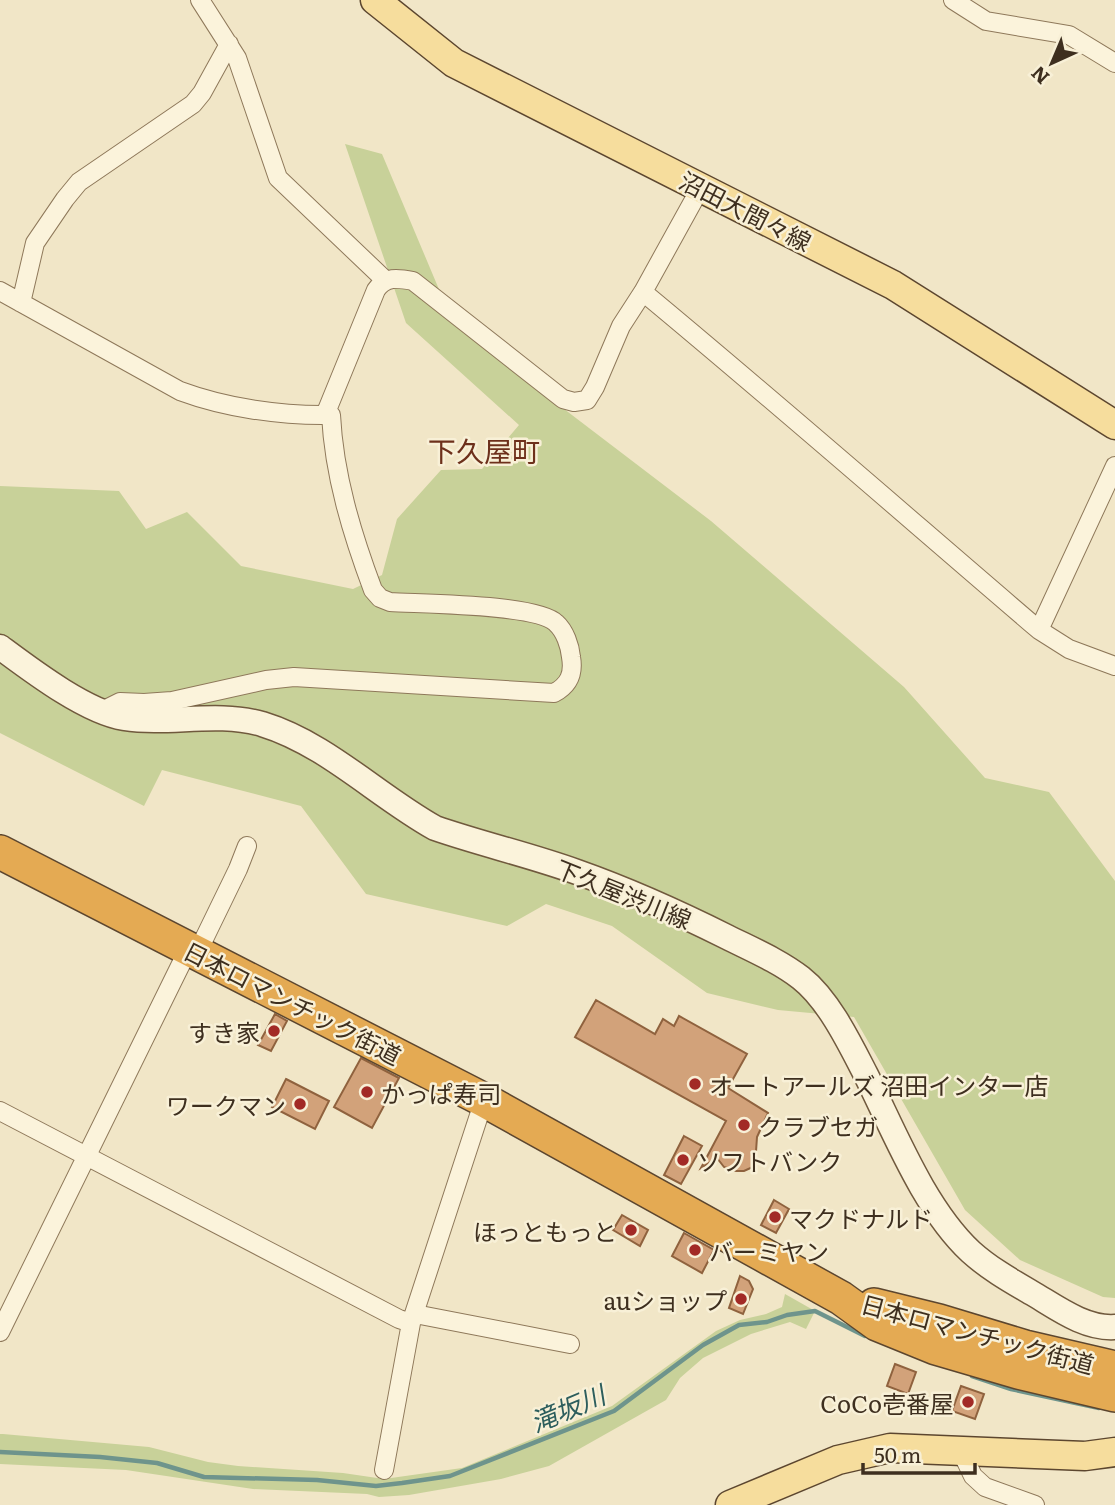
<svg xmlns="http://www.w3.org/2000/svg" width="1115" height="1505" viewBox="0 0 1115 1505" font-family="Literata,'Noto Sans JP',serif">
  <style>
    .green { fill: #c8d199 }
    .lines { fill: none; stroke-linecap: round; stroke-linejoin: round }
    .stream { stroke: #6e948c; stroke-width: 4.5 }
    .building { fill: #d2a27a; stroke: #8f623e; stroke-width: 2 }
    .street-casing { stroke: #8e785a; stroke-width: 20 }
    .secondary-casing { stroke: #70593d; stroke-width: 27 }
    .primary-casing { stroke: #5c462f; stroke-width: 31 }
    .highway-casing { stroke: #5c462f; stroke-width: 36 }
    .street { stroke: #fbf3db; stroke-width: 18 }
    .secondary { stroke: #fbf3db; stroke-width: 24 }
    .primary { stroke: #f6dd9d; stroke-width: 28 }
    .highway { stroke: #e4aa53; stroke-width: 33 }
    .poi-dot { fill: #a22a26; stroke: #f8f0d7; stroke-width: 2.5 }
    .labels { text-anchor: middle; dominant-baseline: central; stroke-width: 5; stroke-linejoin: round; paint-order: stroke }
    .street-label { font-size: 24px; fill: #3e2f1f; stroke: #f8f0d7 }
    .poi-label { font-size: 24px; fill: #3e2f1f; stroke: #f8f0d7; text-anchor: start }
    .water-label { font-size: 26px; font-style: italic; fill: #2d5e5d; stroke: #f8f0d7 }
    .quarter-label { font-size: 28px; fill: #6d301b; stroke: #f8f0d7 }
  </style>
  <rect width="100%" height="100%" fill="#f1e6c7"/>
  <path class="green" d="M345,144L382,154L454,325L711,521L904,687L985,778L1049,792L1115,881V1298L1103,1297L1020,1260L965,1210L854,1017L778,1010L707,993L612,926L546,904L507,926L366,894L301,806L162,770L144,806L0,733V486L119,491L146,529L187,512L241,566L353,589L382,575L397,519L441,470L482,469L519,425L406,323Z
    M785,1294L815,1311L806,1329L790,1322L751,1334L703,1358L680,1378L666,1400L549,1466L501,1479L409,1495L379,1497L367,1494L253,1489L126,1470L0,1464V1434H3L149,1447L208,1462L238,1466L343,1473L384,1479L462,1468L612,1406L716,1331L740,1320L766,1314L782,1307Z"/>
  <g class="lines">
    <path class="stream" d="M972,1376L1011,1389L1099,1408
      M0,1452L100,1457L157,1463L204,1477L317,1480L376,1486L402,1483L450,1476L614,1411L703,1345L739,1325L767,1322L787,1315L815,1311L865,1336"/>
  </g>
  <path class="building" d="M596,1000L655,1034L663,1019L674,1026L679,1016L747,1054L728,1088L768,1113L757,1137L755,1166L744,1171H736L724,1167L717,1158L701,1168L726,1121L575,1037Z
    M275,1014L287,1021L271,1051L258,1045Z
    M361,1058L399,1078L372,1128L334,1107Z
    M286,1079L329,1101L315,1129L272,1107Z
    M684,1136L702,1146L681,1184L664,1175Z
    M774,1200L789,1209L776,1233L761,1225Z
    M622,1215L648,1230L640,1246L613,1230Z
    M684,1233L714,1250L702,1273L672,1256Z
    M740,1276L749,1281L753,1289L743,1314L729,1308Z
    M895,1364L916,1372L908,1394L887,1386Z
    M961,1386L984,1394L975,1419L952,1411Z"/>
  <g class="lines">
    <g class="street-casing">
      <path id="street" d="M200,0L237,58L278,178L385,280
        M953,0L986,21L1069,35L1115,63
        M0,291L180,391C226,408 281,416 331,415C334,475 352,534 373,590L380,598L390,602C422,604 537,604 556,623C565,631 570,646 571,657C574,674 569,685 554,693L294,677L266,680L172,701L144,703L120,702L102,711
        M643,292C777,403 907,517 1039,630L1069,649L1115,666
        M21,303L35,243L65,199L79,182L193,104L202,93L229,44
        M325,415L376,290C385,276 398,278 413,281L563,399L574,402L587,400L595,387L621,326L643,292L701,187
        M1039,630L1115,466
        M0,1111L399,1319L411,1323
        M415,1314L570,1344
        M0,1332L183,960L203,941L238,869L247,846
        M962,1453L973,1476L985,1487L1035,1505
        M384,1470L411,1323L484,1100"/>
    </g>
    <g class="secondary-casing">
      <path id="secondary" d="M0,647C31,670 86,712 124,718C170,725 216,711 262,724C327,744 376,795 435,828C481,844 530,855 577,872C628,890 679,913 727,937C753,950 779,961 801,978C829,1000 850,1044 866,1075C895,1133 924,1208 971,1252C991,1270 1015,1283 1037,1296C1060,1310 1087,1329 1115,1327"/>
    </g>
    <g class="primary-casing">
      <path id="primary" d="M375,0L454,63L893,285L1115,425
        M730,1505L838,1460L890,1448L1085,1456L1115,1452"/>
    </g>
    <g class="highway-casing">
      <path id="highway" d="M0,852L484,1100L841,1298L877,1324L936,1348L1018,1372L1115,1395
        M874,1305L939,1321L1025,1347L1115,1368"/>
    </g>
    <use href="#street" class="street"/>
    <use href="#secondary" class="secondary"/>
    <use href="#primary" class="primary"/>
    <use href="#highway" class="highway"/>
  </g>
  <g class="poi-dot">
    <circle cx="274" cy="1031" r="7"/>
    <circle cx="695" cy="1084" r="7"/>
    <circle cx="367" cy="1092" r="7"/>
    <circle cx="300" cy="1104" r="7"/>
    <circle cx="744" cy="1125" r="7"/>
    <circle cx="683" cy="1160" r="7"/>
    <circle cx="775" cy="1217" r="7"/>
    <circle cx="631" cy="1230" r="7"/>
    <circle cx="695" cy="1250" r="7"/>
    <circle cx="741" cy="1299" r="7"/>
    <circle cx="968" cy="1402" r="7"/>
  </g>
  <g class="labels">
    <g class="street-label">
      <text transform="translate(746 210) rotate(27)">沼田大間々線</text>
      <text transform="translate(624 893) rotate(22)">下久屋渋川線</text>
      <text transform="translate(293 1002) rotate(27)">日本ロマンチック街道</text>
      <text transform="translate(978 1333) rotate(15)">日本ロマンチック街道</text>
    </g>
    <g class="poi-label">
      <text x="260" y="1031" text-anchor="end">すき家</text>
      <text x="709" y="1084">オートアールズ 沼田インター店</text>
      <text x="381" y="1092">かっぱ寿司</text>
      <text x="286" y="1104" text-anchor="end">ワークマン</text>
      <text x="758" y="1125">クラブセガ</text>
      <text x="697" y="1160">ソフトバンク</text>
      <text x="789" y="1217">マクドナルド</text>
      <text x="617" y="1230" text-anchor="end">ほっともっと</text>
      <text x="709" y="1250">バーミヤン</text>
      <text x="727" y="1299" text-anchor="end">auショップ</text>
      <text x="954" y="1402" text-anchor="end">CoCo壱番屋</text>
    </g>
    <g class="water-label">
      <text transform="translate(567 1407) rotate(-23)">滝坂川</text>
    </g>
    <g class="quarter-label">
      <text x="484" y="450">下久屋町</text>
    </g>
  </g>
  <g transform="translate(1052 63) rotate(224)" stroke="#f8f0d7" stroke-width="5" paint-order="stroke">
  <path d="M0-5L12 26L0 18L-12 26Z" fill="#3e2f1f"/>
  <text y="-10" font-size="19" font-weight="bold" text-anchor="middle" fill="#3e2f1f">N</text>
  </g>
  <path d="M863 1463v10h112v-10" fill="none" stroke="#3e2f1f" stroke-width="3.5"/>
  <text x="874" y="1463" font-size="21" fill="#3e2f1f" stroke="#f8f0d7" stroke-width="5" paint-order="stroke">50 m</text>
</svg>
